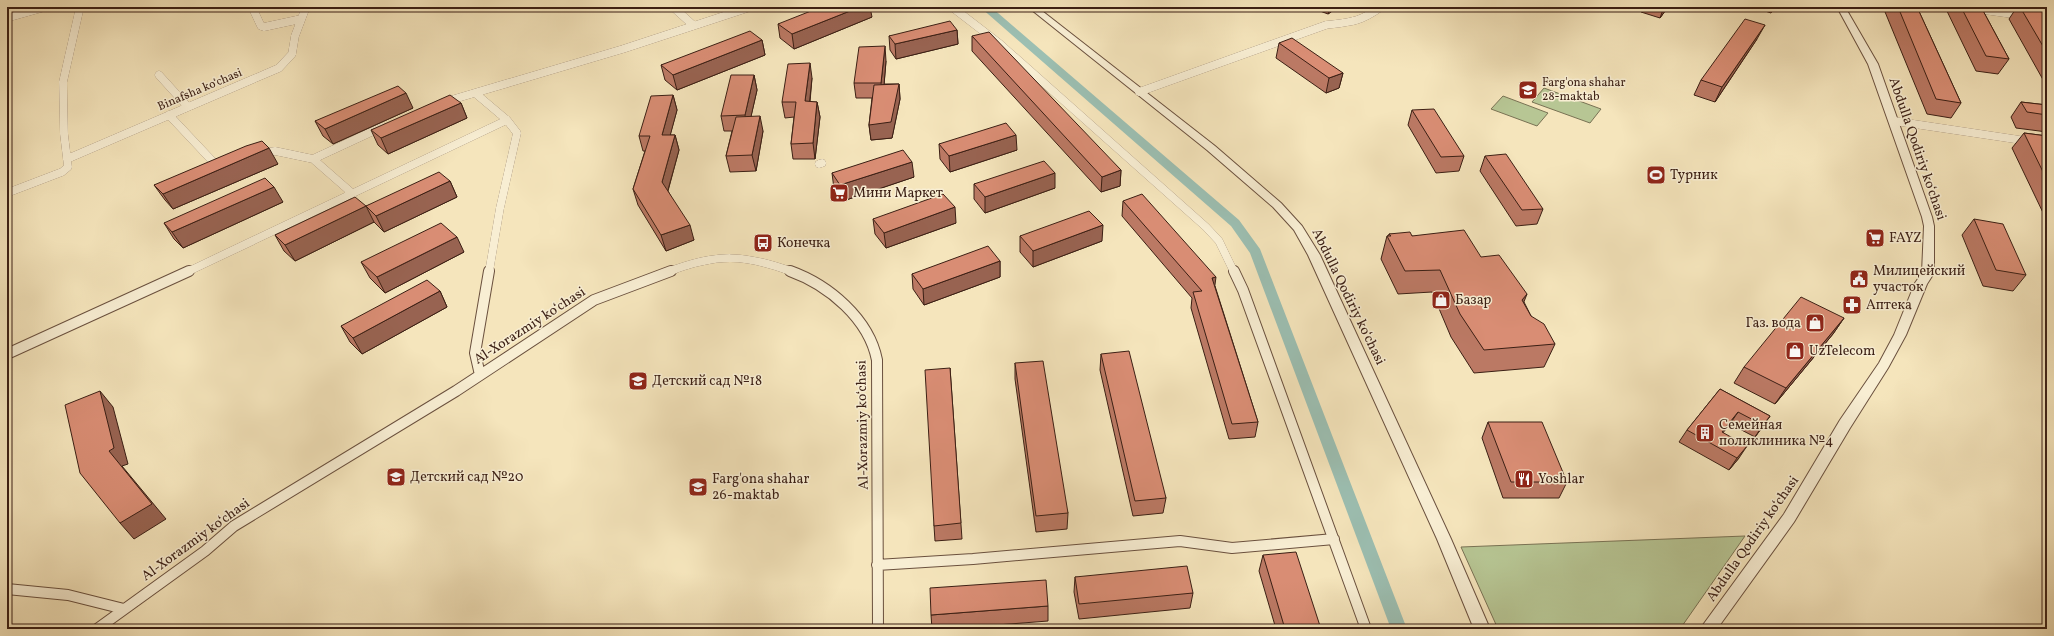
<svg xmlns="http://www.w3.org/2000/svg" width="2054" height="636" viewBox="0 0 2054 636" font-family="Vollkorn,serif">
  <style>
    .green { fill: #b7c694; stroke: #797254 }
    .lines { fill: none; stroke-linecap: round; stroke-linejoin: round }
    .canal { fill: #9cbfb2; fill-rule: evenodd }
    .minor-far1-casing { stroke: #6a503e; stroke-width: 8 }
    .minor-casing { stroke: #6a503e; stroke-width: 12 }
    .tertiary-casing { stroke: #6a503e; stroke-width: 2 }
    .minor-far1 { stroke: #f8eed3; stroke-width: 8 }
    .minor { stroke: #f8eed3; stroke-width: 10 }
    .tertiary { fill: #f8eed3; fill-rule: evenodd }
    .wall { fill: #bb7964; stroke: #3b1f14 }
    .shaded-wall { fill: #986351; stroke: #3b1f14 }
    .building { fill: #d98d74; stroke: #3b1f14 }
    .labels { text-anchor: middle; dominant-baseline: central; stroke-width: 3; stroke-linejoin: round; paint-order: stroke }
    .far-poi-label { font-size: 12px; fill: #3b1f14; stroke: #f8eed3; text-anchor: start }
    .far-street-label { font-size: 12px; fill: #3b1f14; stroke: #f8eed3 }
    .street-label { font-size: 14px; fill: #3b1f14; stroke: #f8eed3 }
    .poi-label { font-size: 14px; fill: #3b1f14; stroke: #f8eed3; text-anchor: start }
  </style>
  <rect width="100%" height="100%" fill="#f5e5bc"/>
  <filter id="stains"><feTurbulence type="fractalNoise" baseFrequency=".005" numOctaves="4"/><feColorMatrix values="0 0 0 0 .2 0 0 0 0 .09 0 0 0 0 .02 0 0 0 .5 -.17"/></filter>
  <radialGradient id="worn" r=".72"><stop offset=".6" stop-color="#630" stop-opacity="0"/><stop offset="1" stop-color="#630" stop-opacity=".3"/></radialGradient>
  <path class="green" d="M1544,88L1601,109L1590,123L1532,102Z
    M1503,96L1548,113L1537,126L1491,109Z
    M1745,536L1680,629H1498L1461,547Z"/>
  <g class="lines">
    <path class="canal" d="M980,7H991L1239,220L1260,249L1407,629H1391L1250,253L1231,226Z"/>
    <g class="minor-far1-casing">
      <path id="minor-far1" d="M673,7L693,25
        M952,7L1000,44L1206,227L1219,241L1234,272
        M1962,7L2047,19
        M253,9L261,26L264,27L301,19
        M7,18L46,7
        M159,75L188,107
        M1139,92L1326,25C1351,22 1360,22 1381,7
        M475,93L507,120L517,133L500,208L489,272
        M444,102L623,49L751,7
        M169,115L218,167L221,166
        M1894,121L2047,144
        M260,153L275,151L313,159L353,194
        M67,159L279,68L292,54L295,36L306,7
        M313,159L382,127
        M819,164L822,163
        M7,193L62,172L68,167L64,134L63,82L80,7
        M187,272L507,120
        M668,272C717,253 744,254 793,272"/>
    </g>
    <g class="minor-casing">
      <path id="minor" d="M790,271C829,285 869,319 877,360L878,629
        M1234,271L1243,290L1366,629
        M7,354L189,271
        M480,375L475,353L489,271
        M877,565L973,559L1180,541L1232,548L1334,539
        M7,589L68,595L124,609
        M97,629L205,551L234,526L456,391L594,300L671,271"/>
    </g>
    <g class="tertiary-casing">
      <path id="tertiary" d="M1028,7H1037L1215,146L1281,203L1302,226L1320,255L1451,539L1490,629H1474L1437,539L1308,255L1294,230L1273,207L1207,150Z
        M1837,7H1845L1878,64L1932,217L1934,226V273L1927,284L1906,335L1888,368L1850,428L1794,522L1717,629H1700L1784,514L1840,420L1879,363L1894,335L1915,283L1922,273L1924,226L1922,217L1868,64Z"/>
    </g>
    <use href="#minor-far1" class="minor-far1"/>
    <use href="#minor" class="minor"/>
    <use href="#tertiary" class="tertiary"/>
  </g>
  <path class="wall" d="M1312,7H1338L1328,14L1312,8Z
    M1643,7H1668L1660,18L1641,12Z
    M1753,7H1775L1771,13Z
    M1883,7H1917L1961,103L1951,118L1927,114Z
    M1945,7H1981L2009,59L1998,74L1976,71Z
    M2017,7H2037L2047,18V85H2046L2009,19Z
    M872,17L794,49L780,38L778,24Z
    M957,30L958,44L896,59L890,50L889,36Z
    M972,36L1121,170L1120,186L1101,192L972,51Z
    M1757,39L1715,102L1694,95L1701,80Z
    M762,40L765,55L677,90L665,80L661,65Z
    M1279,43L1343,73L1339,88L1326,93L1276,58Z
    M886,61L884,84H899L900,99L892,138L871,140L869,125L872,98H856L854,83Z
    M754,75L757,90L751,116L763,131L756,171L730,172L726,156L732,131H724L721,116Z
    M812,78L810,102H817L820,117L815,159H793L791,144L794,117L785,118L782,102Z
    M673,95L677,110L670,135H675L679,150L668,191L694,240L666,251L638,205L633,189L645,151H643L639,136Z
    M2021,102L2047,105V132L2016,128L2011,117Z
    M461,103L467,118L388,154L378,145L371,130Z
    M413,108L333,144L323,136L315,121Z
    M1412,110L1464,156L1459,171L1436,173L1408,125Z
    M2024,133L2047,136V221L2012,148Z
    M939,144L1017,150L950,172L940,159Z
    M1485,156L1543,209L1537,224L1516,226L1480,171Z
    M278,164L173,209L165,200L154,185Z
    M832,173L914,177L843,201L834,189Z
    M450,181L457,197L384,232L374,222L295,261L284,251L275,235L366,206Z
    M974,184L1055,188L985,213L974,199Z
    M1123,201L1215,286L1258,422L1255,437L1229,439L1191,308L1192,298L1122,216Z
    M283,202L183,248L174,239L164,223Z
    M873,219L956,223L886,248L875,234Z
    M1974,219L2026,275L2013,291L1983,286L1962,235Z
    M1389,234L1412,236L1481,257L1524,302L1531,316L1555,344L1544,367L1474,373L1451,337L1432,292L1398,294L1381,259L1387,236H1388Z
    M1020,236L1102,241L1033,267L1020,252Z
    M464,252L385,293L370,278L361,262Z
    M1000,261V277L924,305L913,289L912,274Z
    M440,291L447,307L362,354L350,342L341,326Z
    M1844,318L1833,334L1775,404L1734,383L1744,367Z
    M1101,354L1166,498L1163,513L1133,516L1100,370Z
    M1015,363L1068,513L1067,529L1036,532L1015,379Z
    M950,368L962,539L935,541L934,526Z
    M1720,389L1770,416L1755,437L1730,424L1723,432L1739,458L1729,470L1679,442L1687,430Z
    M1488,422L1567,482L1559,498H1503L1482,438Z
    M1263,555L1321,629H1276L1259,571Z
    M1075,577L1193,593L1190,608L1079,619L1074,592Z
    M1048,606V621L946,629H932L931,615Z"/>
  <path class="shaded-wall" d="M860,7H870L872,17L794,49L792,34Z
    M1330,7H1338L1328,14Z
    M1664,7H1668L1660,18Z
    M1765,25L1757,39L1715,102L1722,87Z
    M957,30L958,44L896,59L895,44Z
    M762,40L765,55L677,90L673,75Z
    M885,46L886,61L883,98L881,83Z
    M810,63L812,78L808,117L805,101Z
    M1343,73L1339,88L1326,93L1329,78Z
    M754,75L757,90L748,130L745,115Z
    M899,84L900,99L892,138L871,140L869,125Z
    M406,93L413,108L333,144L325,129Z
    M673,95L677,110L666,151L662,135Z
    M817,102L820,117L815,159L813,143Z
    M461,103L467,118L388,154L381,138Z
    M760,116L763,131L756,171L752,155Z
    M675,135L679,150L666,197L662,182Z
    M1016,135L1017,150L950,172L949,156Z
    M269,148L278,164L173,209L163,194Z
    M912,162L914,177L843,201L840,185Z
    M1121,170L1120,186L1101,192L1102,177Z
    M1055,173V188L985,213V197Z
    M450,181L457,197L384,232L376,216Z
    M274,187L283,202L183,248L172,232Z
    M366,206L374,222L295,261L285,245Z
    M955,207L956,223L886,248L884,233Z
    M690,225L694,240L666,251L661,235Z
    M1103,225L1102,241L1033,267V251Z
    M457,237L464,252L385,293L377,277Z
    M1000,261V277L924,305L923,289Z
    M1216,277L1214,292L1212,278Z
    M440,291L447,307L362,354L353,338Z
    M1527,294L1518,317L1522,300Z
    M1844,318L1833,334L1775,404L1786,388Z
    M100,391L113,407L128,464L122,466L166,519L134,539L120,523Z
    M1738,412L1730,424L1714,444L1722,432Z
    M1770,416L1762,428L1755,437L1763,425Z
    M1747,446L1739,458L1729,470L1737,458Z"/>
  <path class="building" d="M821,7H860L792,34L778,24Z
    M1898,7H1917L1961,103L1936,99Z
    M1961,7H1981L2009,59L1986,56Z
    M2020,7H2041L2047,18V53Z
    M1745,19L1765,25L1722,87L1701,80Z
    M950,21L957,30L895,44L889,36Z
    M750,31L762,40L673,75L661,65Z
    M989,32L1121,170L1102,177L972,36Z
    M1292,38L1343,73L1329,78L1279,43Z
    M885,46L881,83H854L859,47Z
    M810,63L805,101L817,102L813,143L791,144L796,102H782L788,64Z
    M731,75H754L745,115L721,116Z
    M899,84L891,122L869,125L874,85Z
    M398,86L406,93L325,129L315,121Z
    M450,95L461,103L381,138L371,130Z
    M673,95L662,135H675L662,182L690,225L661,235L633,189L650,136H639L651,96Z
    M2021,102L2047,105V115L2027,112Z
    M1434,109L1464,156L1441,157L1412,110Z
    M760,116L752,155L726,156L736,117Z
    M1006,123L1016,135L949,156L939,144Z
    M2024,133L2047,136V180Z
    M262,141L269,148L163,194L154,185L246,146Z
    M903,150L912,162L840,185L832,173Z
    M1506,154L1543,209L1522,210L1485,156Z
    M1044,161L1055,173L985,197L974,184Z
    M439,172L450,181L376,216L366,206Z
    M265,178L274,187L172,232L164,223Z
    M943,194L955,207L884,233L873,219Z
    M1142,194L1216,277L1212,278L1258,422L1232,424L1193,292L1202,291L1123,201Z
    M355,197L366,206L285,245L275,235Z
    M1089,211L1103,225L1033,251L1020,236Z
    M1974,219L2003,224L2026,275L1996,270Z
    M441,223L457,237L377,277L361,262Z
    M1464,230L1481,257L1499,255L1527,294L1522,300L1531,316L1544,324L1555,344L1484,350L1460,314L1440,270L1405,271L1387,236H1391L1389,234L1410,232L1412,236Z
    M988,246L1000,261L923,289L912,274Z
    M427,280L440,291L353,338L341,326Z
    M1801,297L1844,318L1786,388L1744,367Z
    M1129,351L1166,498L1135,501L1101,354Z
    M1043,361L1068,513L1036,516L1015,363Z
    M950,368L961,523L934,526L925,370Z
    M1720,389L1770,416L1763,425L1738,412L1722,432L1747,446L1737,458L1687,430Z
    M100,391L114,448L109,451L152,504L120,523L80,473L65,405Z
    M1488,422H1542L1567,482H1511Z
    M1296,552L1321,629H1285L1263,555Z
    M1187,566L1193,593L1079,604L1075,577Z
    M1046,580L1048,606L931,615L930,588Z"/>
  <defs>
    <g id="school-square" transform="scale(1)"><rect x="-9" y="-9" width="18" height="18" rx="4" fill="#8f2418" stroke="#f8eed3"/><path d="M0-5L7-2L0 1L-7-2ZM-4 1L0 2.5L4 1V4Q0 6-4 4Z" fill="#fff"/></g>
    <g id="stadium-square" transform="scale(1)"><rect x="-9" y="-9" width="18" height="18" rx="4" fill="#8f2418" stroke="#f8eed3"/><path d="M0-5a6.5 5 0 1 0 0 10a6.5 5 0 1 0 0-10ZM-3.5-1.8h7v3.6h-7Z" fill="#fff"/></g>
    <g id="supermarket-square" transform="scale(1)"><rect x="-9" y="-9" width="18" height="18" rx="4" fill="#8f2418" stroke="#f8eed3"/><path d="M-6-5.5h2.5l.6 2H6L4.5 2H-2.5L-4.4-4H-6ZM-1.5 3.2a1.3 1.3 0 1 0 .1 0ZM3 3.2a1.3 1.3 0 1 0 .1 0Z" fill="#fff"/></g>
    <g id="bus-square" transform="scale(1)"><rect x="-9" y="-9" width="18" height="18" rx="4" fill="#8f2418" stroke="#f8eed3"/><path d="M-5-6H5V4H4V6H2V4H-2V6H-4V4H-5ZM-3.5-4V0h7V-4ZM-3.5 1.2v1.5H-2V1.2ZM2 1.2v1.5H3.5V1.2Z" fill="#fff"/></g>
    <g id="civic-square" transform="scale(1)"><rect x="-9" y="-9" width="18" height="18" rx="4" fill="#8f2418" stroke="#f8eed3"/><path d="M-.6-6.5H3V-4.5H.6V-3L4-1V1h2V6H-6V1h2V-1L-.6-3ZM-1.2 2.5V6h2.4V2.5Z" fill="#fff"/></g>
    <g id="shop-square" transform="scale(1)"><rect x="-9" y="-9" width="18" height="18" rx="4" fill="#8f2418" stroke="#f8eed3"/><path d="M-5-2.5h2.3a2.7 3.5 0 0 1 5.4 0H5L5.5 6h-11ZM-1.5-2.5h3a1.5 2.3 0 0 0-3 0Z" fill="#fff"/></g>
    <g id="pharmacy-square" transform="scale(1)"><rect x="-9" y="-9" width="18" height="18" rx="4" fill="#8f2418" stroke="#f8eed3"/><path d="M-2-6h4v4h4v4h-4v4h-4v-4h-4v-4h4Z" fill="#fff"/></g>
    <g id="building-square" transform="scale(1)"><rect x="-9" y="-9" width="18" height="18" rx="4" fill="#8f2418" stroke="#f8eed3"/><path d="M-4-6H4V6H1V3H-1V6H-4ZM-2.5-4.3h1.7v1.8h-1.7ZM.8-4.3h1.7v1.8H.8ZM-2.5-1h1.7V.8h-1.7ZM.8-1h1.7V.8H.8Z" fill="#fff"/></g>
    <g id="restaurant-square" transform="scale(1)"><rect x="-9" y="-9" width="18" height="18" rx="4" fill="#8f2418" stroke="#f8eed3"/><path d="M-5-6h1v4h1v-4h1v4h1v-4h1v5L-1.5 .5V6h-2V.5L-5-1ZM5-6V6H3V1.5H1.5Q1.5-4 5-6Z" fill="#fff"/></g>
  </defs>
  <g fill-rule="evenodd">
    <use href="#school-square" x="1528" y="90"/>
    <use href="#stadium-square" x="1656" y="175"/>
    <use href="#supermarket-square" x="839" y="193"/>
    <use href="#supermarket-square" x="1875" y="238"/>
    <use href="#bus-square" x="763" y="243"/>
    <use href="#civic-square" x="1859" y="279"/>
    <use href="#shop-square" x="1441" y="300"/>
    <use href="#pharmacy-square" x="1852" y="305"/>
    <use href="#shop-square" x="1815" y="323"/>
    <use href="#shop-square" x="1795" y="351"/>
    <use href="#school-square" x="638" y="381"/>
    <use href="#building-square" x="1705" y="433"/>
    <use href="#school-square" x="396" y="477"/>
    <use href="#restaurant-square" x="1524" y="479"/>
    <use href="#school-square" x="698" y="487"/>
  </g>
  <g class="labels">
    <g class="far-poi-label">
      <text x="1542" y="83">Farg'ona shahar<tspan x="1542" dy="14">28-maktab</tspan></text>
    </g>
    <g class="far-street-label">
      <text transform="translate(200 90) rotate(-23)">Binafsha koʻchasi</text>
    </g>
    <g class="street-label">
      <text transform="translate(1917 149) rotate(71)">Abdulla Qodiriy koʻchasi</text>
      <text transform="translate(1348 297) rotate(64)">Abdulla Qodiriy koʻchasi</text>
      <text transform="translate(530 326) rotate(-33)">Al-Xorazmiy koʻchasi</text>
      <text transform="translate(863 425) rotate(-91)">Al-Xorazmiy koʻchasi</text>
      <text transform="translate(1753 539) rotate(-55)">Abdulla Qodiriy koʻchasi</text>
      <text transform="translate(196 540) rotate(-36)">Al-Xorazmiy koʻchasi</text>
    </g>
    <g class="poi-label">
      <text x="1670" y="175">Турник</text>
      <text x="853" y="193">Мини Маркет</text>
      <text x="1889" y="238">FAYZ</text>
      <text x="777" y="243">Конечка</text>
      <text x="1873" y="271">Милицейский<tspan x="1873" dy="16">участок</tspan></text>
      <text x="1455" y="300">Базар</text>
      <text x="1866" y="305">Аптека</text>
      <text x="1801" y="323" text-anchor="end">Газ. вода</text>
      <text x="1809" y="351">UzTelecom</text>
      <text x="652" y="381">Детский сад №18</text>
      <text x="1719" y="425">Семейная<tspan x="1719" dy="16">поликлиника №4</tspan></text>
      <text x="410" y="477">Детский сад №20</text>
      <text x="712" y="479">Farg'ona shahar<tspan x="712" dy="16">26-maktab</tspan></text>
      <text x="1538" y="479">Yoshlar</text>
    </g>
  </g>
  <rect width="2054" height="636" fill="none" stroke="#f5e5bc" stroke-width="24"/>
  <rect x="8" y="8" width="2038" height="620" fill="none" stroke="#3b1f14" stroke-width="2"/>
  <rect x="12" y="12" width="2030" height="612" fill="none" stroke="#3b1f14"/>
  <rect width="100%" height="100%" filter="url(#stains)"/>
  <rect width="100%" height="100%" fill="url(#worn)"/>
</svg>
